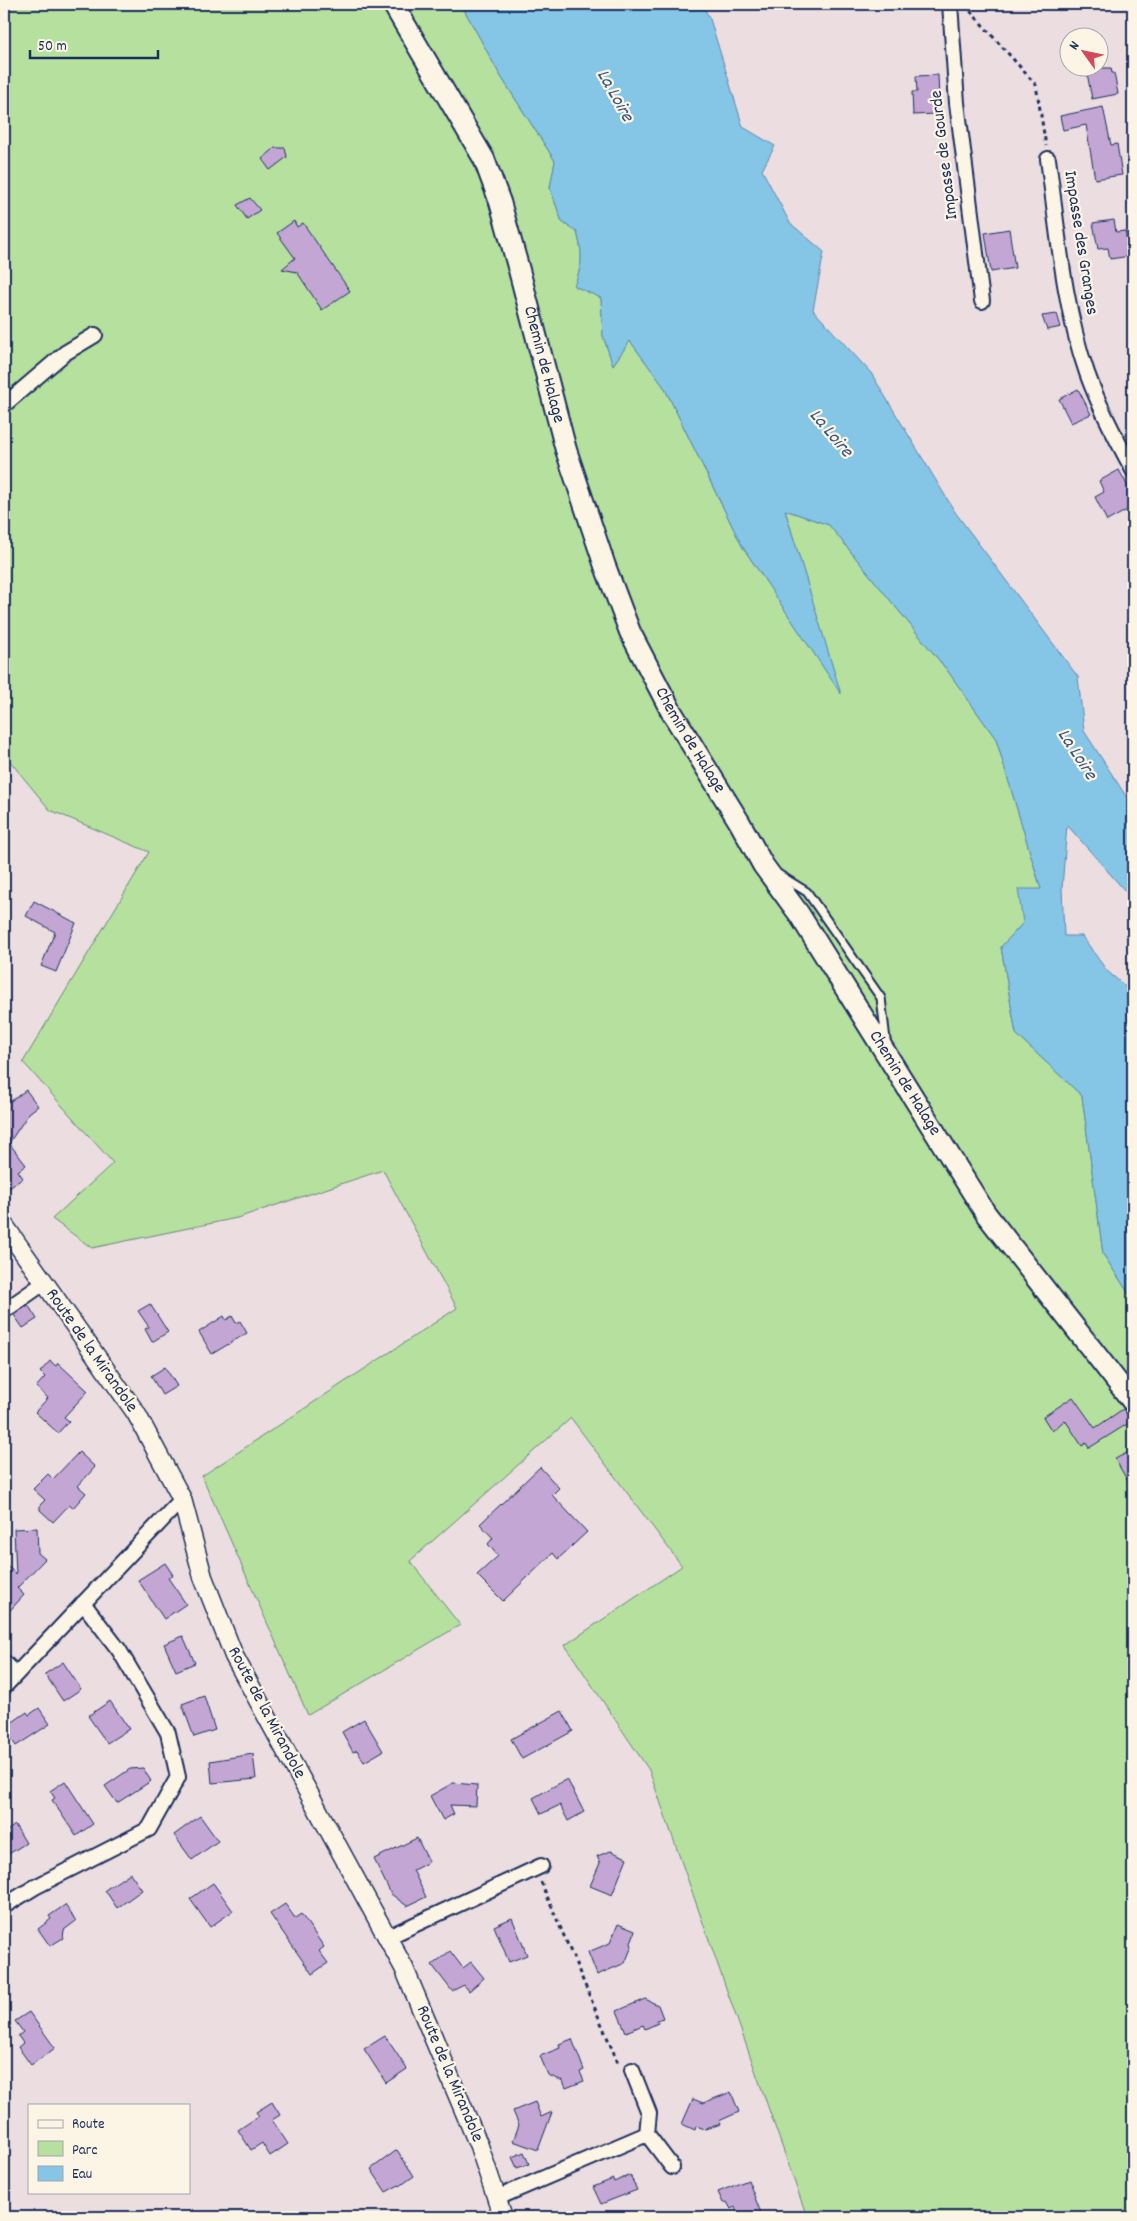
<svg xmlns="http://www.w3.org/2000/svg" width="1137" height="2221" viewBox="0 0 1137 2221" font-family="Dekko,sans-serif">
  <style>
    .green { fill: #b5e09d; stroke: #68887e }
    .water { fill: #85c5e6; stroke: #5b89b0 }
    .building { fill: #c3a6d3; stroke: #1b2f5e }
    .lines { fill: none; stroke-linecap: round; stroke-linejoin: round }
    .service-casing { stroke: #1b2f5e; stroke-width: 11 }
    .minor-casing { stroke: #1b2f5e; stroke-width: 18 }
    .tertiary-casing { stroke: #1b2f5e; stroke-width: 21 }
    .secondary-casing { stroke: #1b2f5e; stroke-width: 24 }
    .path { stroke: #1b2f5e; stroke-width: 3; stroke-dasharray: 4 4; stroke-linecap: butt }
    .service { stroke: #fcf5e5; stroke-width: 7 }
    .minor { stroke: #fcf5e5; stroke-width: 14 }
    .tertiary { stroke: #fcf5e5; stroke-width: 18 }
    .secondary { stroke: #fcf5e5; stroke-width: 20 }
    .labels { text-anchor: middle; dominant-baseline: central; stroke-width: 4.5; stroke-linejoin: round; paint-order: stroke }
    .street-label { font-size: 18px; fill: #1b2f5e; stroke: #fcf5e5 }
    .water-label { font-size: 19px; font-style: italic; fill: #365480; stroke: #fcf5e5 }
  </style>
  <rect width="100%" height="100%" fill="#ebdde0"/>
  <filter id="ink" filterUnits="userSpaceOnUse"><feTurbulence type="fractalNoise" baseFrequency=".02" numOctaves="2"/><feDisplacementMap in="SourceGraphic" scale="10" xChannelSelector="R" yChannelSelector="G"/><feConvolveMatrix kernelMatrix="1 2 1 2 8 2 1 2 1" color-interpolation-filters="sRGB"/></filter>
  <g filter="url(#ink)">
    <path class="green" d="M4,4H461L500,75L555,161L550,188L562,222L577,232C583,256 583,262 574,286L601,297L603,336L613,365L630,341L664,387L742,546L840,692L785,510L829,525L947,670L996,739L1041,889L1023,923L1001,947L1016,1034L1082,1096L1103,1254L1133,1300V2217H807L649,1770L565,1645L682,1566L571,1418L410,1561L460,1625L308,1715L202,1476L457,1308L383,1170L237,1218L92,1248L52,1219L113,1163L23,1062L149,852L50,810L4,754Z"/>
    <path class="water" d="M461,4H702L710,19L743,127L775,146L762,170L790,223L824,252L813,310L871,373L955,512L1078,677L1084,731L1133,807V900L1067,825L1062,888L1064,936H1082L1107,971L1133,993V1300L1103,1254L1082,1096L1016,1034L1001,947L1023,923L1018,889H1041L996,739L947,670L829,525L785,510L841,694L742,546L664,387L630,341L613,365L603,336L601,298L574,286C583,264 583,255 577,232L562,222L550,188L555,161L500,75Z"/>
    <path class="building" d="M1086,68H1111L1112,73H1114L1118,94L1092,99Z
      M938,75L939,99H936V114L913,115L912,92H917L916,76Z
      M1103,107L1111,145L1117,144L1122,175L1095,179L1086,125L1063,130L1060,116Z
      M275,148H285L287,157L270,170L262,159Z
      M250,198L260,210L247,219L237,205Z
      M1114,220L1116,232L1125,231L1130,256L1110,259L1108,248L1098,249L1093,223Z
      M294,221L297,227L303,223L350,291L322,310L297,272L282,269L295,258L277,233Z
      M1009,229L1015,268L991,272L985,233Z
      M1057,314L1061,327L1047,330L1042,316Z
      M1078,389L1091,414L1071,423L1059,399Z
      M1119,470L1133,496V504L1128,506L1129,509L1107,521L1095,497L1104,492L1099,481Z
      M34,901L76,923L56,972L41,966L55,932L26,916Z
      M26,1090L38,1106L29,1113L9,1143L26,1165L18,1171L23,1178L4,1192V1096L11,1101Z
      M150,1304L168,1332L152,1342L145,1329L149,1327L138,1311Z
      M28,1305L37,1319L23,1328L14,1315Z
      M224,1316L226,1320L232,1316L236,1323L240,1321L247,1333L212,1354L199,1332Z
      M50,1361L56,1366L58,1363L88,1391L64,1417L69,1421L58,1433L35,1412L48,1398L36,1387L45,1377L40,1372Z
      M165,1367L177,1386L162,1395L151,1376Z
      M1073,1397L1095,1428L1123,1409L1132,1421L1089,1448L1086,1443L1082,1446L1065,1420L1052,1431L1043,1417Z
      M1133,1450V1490L1115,1459Z
      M79,1452L95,1467L78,1486L86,1493L73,1508L69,1505L53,1522L40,1510V1505L45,1500L33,1489L48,1474L53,1479Z
      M540,1467L559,1488L552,1495L587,1532L558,1559L553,1553L503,1601L477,1575L498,1556L488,1544L493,1538L480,1524Z
      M37,1528L38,1553L45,1559L17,1588L24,1595L4,1617V1563L16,1574L14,1529Z
      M165,1563L173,1575L168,1578L186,1604L164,1619L138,1580Z
      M183,1636L195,1663L176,1671L164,1644Z
      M63,1662L81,1689L63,1701L45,1674Z
      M204,1696L215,1730L194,1737L182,1704Z
      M110,1701L129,1729L107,1743L88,1716Z
      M39,1708L50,1724L16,1746L4,1728L27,1712L29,1715Z
      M562,1711L573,1731L522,1759L511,1739Z
      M364,1719L383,1751L364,1762L357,1750L353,1752L342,1732Z
      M253,1754L256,1779L212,1783L210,1761Z
      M143,1768L151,1781L117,1803L105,1786L130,1769Z
      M567,1779L584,1812L568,1821L560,1805L541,1814L533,1798Z
      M65,1781L93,1824L76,1836L52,1800L55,1798L50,1791Z
      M453,1783L477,1785L476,1806L450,1805L454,1814L443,1820L430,1796Z
      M200,1816L218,1841L192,1860L174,1835Z
      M15,1825L26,1843L4,1857V1833Z
      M417,1838L429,1862L413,1870L426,1897L407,1906L391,1894L374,1859Z
      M611,1851L627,1858L612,1895L590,1886L600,1863L597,1856Z
      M130,1873L142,1890L117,1908L105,1890Z
      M213,1883L233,1911L210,1927L190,1899Z
      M285,1904L295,1918L301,1914L324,1947L319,1951L328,1963L312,1974L270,1914Z
      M65,1905L76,1921L64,1930L63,1938L50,1946L38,1929L51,1919L49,1916Z
      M512,1918L527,1955L509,1962L494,1926Z
      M618,1924L635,1931L631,1943L632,1946L625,1963L597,1975L588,1952L610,1943Z
      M450,1951L463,1968L471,1962L484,1978L469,1991L464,1985L452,1991L432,1965Z
      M645,1999L658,2005L663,2018L657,2020L658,2023L645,2029L643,2025L626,2032L617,2011Z
      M29,2012L55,2048L31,2065L18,2047L23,2043L18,2036L23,2032L15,2021Z
      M385,2036L407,2069L386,2083L364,2049Z
      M572,2039L584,2070L580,2072L584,2081L566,2088L563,2081L548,2075L540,2056L560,2048L559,2044Z
      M731,2092L739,2112L719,2121L721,2124L705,2129L696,2126L695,2130L682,2124L693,2099L703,2103Z
      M272,2102L280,2115L272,2120L288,2144L270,2156L262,2143L251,2150L238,2130L259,2116L256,2112Z
      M535,2102L541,2117L552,2112L538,2150L513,2141L519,2125L513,2111Z
      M397,2150L414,2176L400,2186L399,2185L386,2192L371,2169Z
      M524,2152L529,2164L517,2168L512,2157Z
      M630,2175L637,2190L601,2204L593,2187L613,2179L614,2182Z
      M748,2180L759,2208L763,2217H739L735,2207L731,2209L727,2202L723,2203L718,2192Z"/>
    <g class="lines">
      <g class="service-casing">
        <path id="service" d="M778,874L807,892L881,998L886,1040"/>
      </g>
      <g class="minor-casing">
        <path id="minor" d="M950,4L957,103L982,301
          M1048,159C1058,231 1063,304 1087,373C1099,407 1116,439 1133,470
          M4,405L65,353L95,335
          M4,1311L44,1283
          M4,1662L16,1674
          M4,1687L182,1499
          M4,1906L35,1887L149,1829L178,1777L168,1733L119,1650L83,1603
          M388,1937L541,1866
          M632,2070L649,2113L647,2134L672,2167
          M497,2198L647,2134"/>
      </g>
      <g class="tertiary-casing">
        <path id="tertiary" d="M4,1225L136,1413L182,1499L203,1577L234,1656L404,1968L479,2146L503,2217"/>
      </g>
      <g class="secondary-casing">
        <g id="secondary">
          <path id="s1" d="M393,4L484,159L500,202L519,270L566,450L605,566L630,632L671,711L740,823L763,865L799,914L986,1214L1133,1402"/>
        </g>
      </g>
      <path class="path" d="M965,5L1036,85L1046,146
        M541,1882L619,2065"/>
      <use href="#service" class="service"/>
      <use href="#minor" class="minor"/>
      <use href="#tertiary" class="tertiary"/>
      <use href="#secondary" class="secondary"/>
    </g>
  </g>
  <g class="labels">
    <g class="street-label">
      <text transform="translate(945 155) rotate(-97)">Impasse de Gourde</text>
      <text transform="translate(1080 243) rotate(81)">Impasse des Granges</text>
      <text stroke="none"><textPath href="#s1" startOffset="394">Chemin de Halage</textPath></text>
      <text stroke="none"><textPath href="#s1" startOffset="799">Chemin de Halage</textPath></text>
      <text stroke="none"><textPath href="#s1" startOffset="1204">Chemin de Halage</textPath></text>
      <text transform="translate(91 1351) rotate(55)">Route de la Mirandole</text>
      <text transform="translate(266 1713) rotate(62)">Route de la Mirandole</text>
      <text transform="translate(449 2074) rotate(67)">Route de la Mirandole</text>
    </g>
    <g class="water-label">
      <text transform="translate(614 96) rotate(61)">La Loire</text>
      <text transform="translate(830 434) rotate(50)">La Loire</text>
      <text transform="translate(1076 755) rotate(57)">La Loire</text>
    </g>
  </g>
  <rect width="1137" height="2221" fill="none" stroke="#fcf5e5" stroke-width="20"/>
  <rect x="10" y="10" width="1117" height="2201" fill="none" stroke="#1b2f5e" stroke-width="2" filter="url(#ink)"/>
  <rect x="28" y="2104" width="162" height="90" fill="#fcf5e5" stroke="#a2a6af"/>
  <rect x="38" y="2120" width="25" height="8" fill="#fcf5e5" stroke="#a2a6af"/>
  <text x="72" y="2128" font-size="15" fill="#1b2f5e">Route</text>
  <rect x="38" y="2141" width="25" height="15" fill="#b5e09d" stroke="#a2a6af"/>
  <text x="72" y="2154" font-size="15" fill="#1b2f5e">Parc</text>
  <rect x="38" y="2166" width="25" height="15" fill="#85c5e6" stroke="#a2a6af"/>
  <text x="72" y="2178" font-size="15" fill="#1b2f5e">Eau</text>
  <g transform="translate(1084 52) rotate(303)"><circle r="24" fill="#fcf5e5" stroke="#a2a6af"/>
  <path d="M0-4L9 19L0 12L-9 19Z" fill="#d1495b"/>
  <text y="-8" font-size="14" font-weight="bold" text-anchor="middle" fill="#1b2f5e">N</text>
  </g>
  <path d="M30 50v8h128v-8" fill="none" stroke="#1b2f5e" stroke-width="2.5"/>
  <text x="38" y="50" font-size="15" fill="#1b2f5e" stroke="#fcf5e5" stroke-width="4" paint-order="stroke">50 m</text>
</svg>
